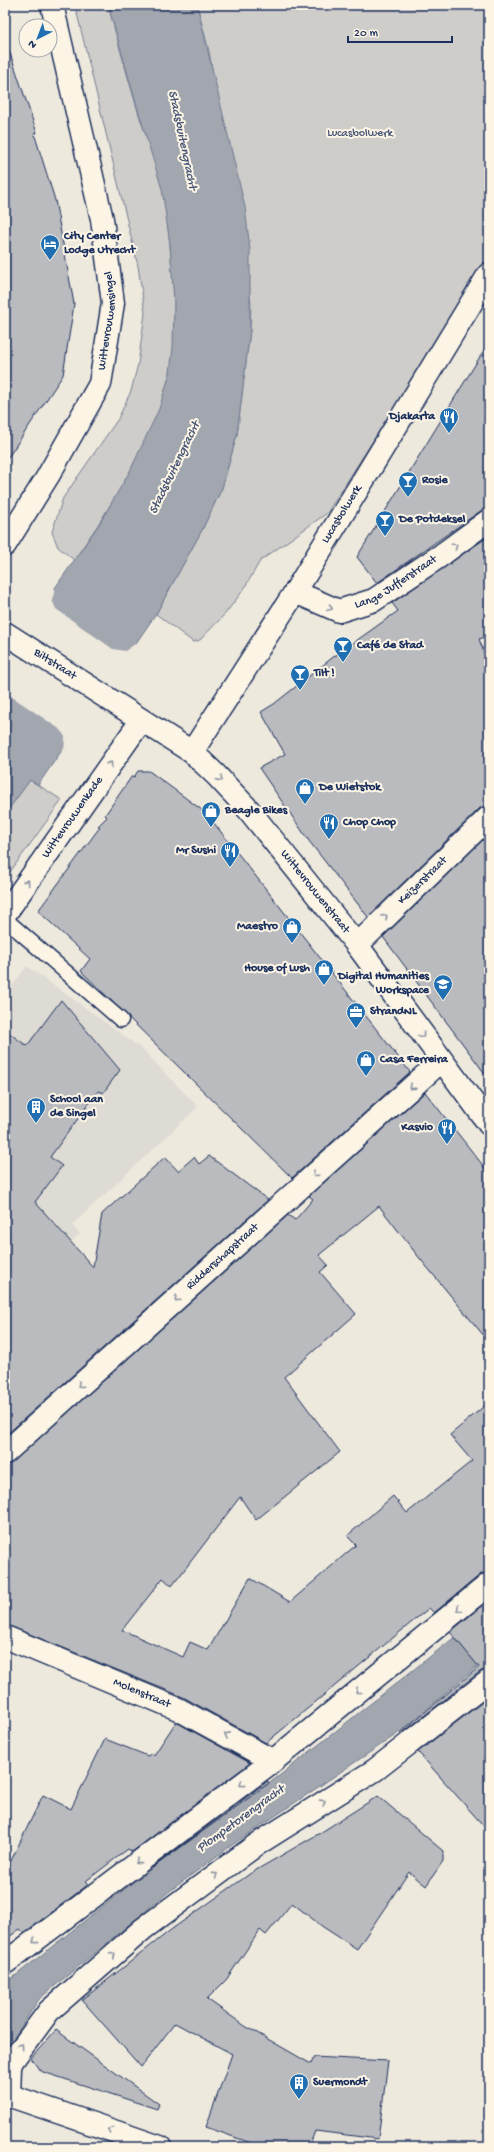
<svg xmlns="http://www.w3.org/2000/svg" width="494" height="2152" viewBox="0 0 494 2152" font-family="'Gochi Hand',sans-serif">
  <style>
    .built { fill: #dedbd4 }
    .green { fill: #cfcdca; stroke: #757e94 }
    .water { fill: #a2a7af; stroke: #6c778f }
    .pier { fill: #eee9dd }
    .building { fill: #babbbe; stroke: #1b2f5e }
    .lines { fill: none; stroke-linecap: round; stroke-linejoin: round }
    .lane-casing { stroke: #1b2f5e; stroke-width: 17 }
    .street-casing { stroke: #1b2f5e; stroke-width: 25 }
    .secondary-casing { stroke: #1b2f5e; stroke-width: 25 }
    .lane { stroke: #fcf5e5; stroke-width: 14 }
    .street { stroke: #fcf5e5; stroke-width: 22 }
    .secondary { stroke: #fcf5e5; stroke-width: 22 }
    .oneway { stroke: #8c92a2 }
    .labels { text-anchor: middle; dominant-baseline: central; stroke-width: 4; stroke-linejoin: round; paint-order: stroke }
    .park-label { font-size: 12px; fill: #485679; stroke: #fcf5e5 }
    .poi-label { font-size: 12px; font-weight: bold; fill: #1b2f5e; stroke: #fcf5e5; text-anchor: start }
    .street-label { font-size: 12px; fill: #1b2f5e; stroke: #fcf5e5 }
    .water-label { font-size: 13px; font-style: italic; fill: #445376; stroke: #fcf5e5 }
  </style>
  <rect width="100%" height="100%" fill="#eee9dd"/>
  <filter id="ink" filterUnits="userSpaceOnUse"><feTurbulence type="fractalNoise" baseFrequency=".025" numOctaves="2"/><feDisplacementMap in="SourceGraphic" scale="8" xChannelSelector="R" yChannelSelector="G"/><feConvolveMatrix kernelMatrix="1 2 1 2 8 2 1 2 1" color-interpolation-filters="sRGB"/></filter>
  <g filter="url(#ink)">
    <path class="built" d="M27,966L142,1049L198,1107L72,1225L80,1234L5,1301V996Z"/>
    <path class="green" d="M75,5H108C118,42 128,79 139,115C147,140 158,165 163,190C168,221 171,252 173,283C175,312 176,344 170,373C154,442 113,503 74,560L58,547L52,532L63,498L118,419L131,391L138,364L145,313L138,266Z
      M197,5H489V259L327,513L260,561L244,589L225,614L200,640L193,642L156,614L202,530L222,488L237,435L250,330L251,303L209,51Z
      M30,780L62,800L5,879V814Z"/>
    <path class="water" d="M108,5H197L245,207L250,250V330L237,435L222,488L202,530L156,614L38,785L30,780L5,814V660L98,526L130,471L159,409L170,373L173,347L174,302L170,244L162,189L138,110Z
      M489,1610V1656L400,1732L232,1845L171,1890L39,1999L5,2052V1984L136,1880L279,1776Z"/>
    <path class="pier" d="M53,588L55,589L52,600L56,609L113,649L125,651L135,644L137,645L64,752L65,737L61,730L5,692V656Z"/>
    <path class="building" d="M10,53L37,133H34L55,200L74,304L63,375L5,462V54Z
      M489,342V508L482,510L377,583L357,557Z
      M489,536V636L479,639L489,666V805L480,808L368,917L309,841L259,768L285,754L261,712L274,704L332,658L398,611L392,603Z
      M138,771H149L206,813L410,1072L292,1178L81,971L90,959L38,911L100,827L98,826L107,817L105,815L132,776L134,777Z
      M489,834V1079L383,937Z
      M61,1000L120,1070L103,1093L98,1091L50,1157L62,1166L35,1202L93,1267L102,1214L165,1157L178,1171L194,1157L199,1164L209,1156L268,1200L5,1436V1030L27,1046Z
      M425,1092L489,1173V1342L417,1255L379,1206L319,1255L328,1265L320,1272L356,1314L284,1377L340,1452L256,1520L240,1497L172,1586L163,1578L122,1630L183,1657L190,1642L208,1650L250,1578L290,1602L356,1545L347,1536L393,1496L407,1513L472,1461L450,1435L489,1402V1572L481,1574L434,1613L429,1608L266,1743L183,1697L5,1624V1465L13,1462L288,1215L295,1220L313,1199L309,1196Z
      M489,1600V1669L481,1671L401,1734L400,1733L479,1667L450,1632Z
      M489,1697V1832L418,1752Z
      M176,1722L250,1763L132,1852L128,1849L86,1881L89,1884L24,1933L20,1929L5,1940V1873L43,1795L71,1809L105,1739L148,1756L151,1753L154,1755Z
      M268,1781L269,1783L152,1868Z
      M378,1796L443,1851V1861L426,1886L409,1872L357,1949L323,1927L292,1903L266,1935L260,1930L226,1980L207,1999L245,2026L311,2064L314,2057L388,2061L378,2139L315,2131L309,2147H262L206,2127L232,2054L175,2023L141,2067L82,2000L172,1929L251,1873L320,1833Z
      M56,2030L159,2104L157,2109L40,2071L31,2058Z"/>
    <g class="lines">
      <g class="lane-casing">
        <path id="lane" d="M5,919L121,1020"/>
      </g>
      <g class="street-casing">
        <g id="street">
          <path id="s1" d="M295,592L339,611L374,600L440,556L489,520"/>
          <path id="s2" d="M5,633L192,752L216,775L248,809L357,945L489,1124"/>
          <path id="s3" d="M192,752L295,592L489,274"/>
          <path id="s4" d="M5,914L141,721"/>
          <path id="s5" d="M357,945L489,817"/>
          <path id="s6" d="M5,1453L441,1061"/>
          <path id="s7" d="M5,1637L178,1709L273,1761"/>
          <path d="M5,1963L273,1761L489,1584"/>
          <path d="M5,2094L160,2147"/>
          <path d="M9,2096L10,2067L12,2061L49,2011L143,1929L256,1845L375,1770L489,1681"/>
        </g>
      </g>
      <g class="secondary-casing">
        <g id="secondary">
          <path id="s8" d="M5,545L48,476L100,384L113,303L102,219L52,5"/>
        </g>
      </g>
      <use href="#lane" class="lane"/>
      <use href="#street" class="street"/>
      <use href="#secondary" class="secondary"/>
    </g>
    <defs><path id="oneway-chevron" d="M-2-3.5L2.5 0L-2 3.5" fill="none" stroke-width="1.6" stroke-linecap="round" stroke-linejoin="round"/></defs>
    <g class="oneway">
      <use href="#oneway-chevron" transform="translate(455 546) rotate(-35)"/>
      <use href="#oneway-chevron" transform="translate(330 608) rotate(23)"/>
      <use href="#oneway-chevron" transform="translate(110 764) rotate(-55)"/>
      <use href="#oneway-chevron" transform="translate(220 779) rotate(48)"/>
      <use href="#oneway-chevron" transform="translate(27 882) rotate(-55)"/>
      <use href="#oneway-chevron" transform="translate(385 917) rotate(-44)"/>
      <use href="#oneway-chevron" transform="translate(422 1035) rotate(54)"/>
      <use href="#oneway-chevron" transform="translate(412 1087) rotate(138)"/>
      <use href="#oneway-chevron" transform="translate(315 1174) rotate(138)"/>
      <use href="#oneway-chevron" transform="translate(177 1299) rotate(138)"/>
      <use href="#oneway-chevron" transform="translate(80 1385) rotate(138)"/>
      <use href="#oneway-chevron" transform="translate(459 1609) rotate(141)"/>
      <use href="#oneway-chevron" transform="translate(358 1691) rotate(141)"/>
      <use href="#oneway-chevron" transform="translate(227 1735) rotate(-152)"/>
      <use href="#oneway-chevron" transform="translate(242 1784) rotate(143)"/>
      <use href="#oneway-chevron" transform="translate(323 1802) rotate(-32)"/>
      <use href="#oneway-chevron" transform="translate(138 1862) rotate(143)"/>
      <use href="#oneway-chevron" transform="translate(215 1875) rotate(-36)"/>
      <use href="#oneway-chevron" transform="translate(35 1941) rotate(143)"/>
      <use href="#oneway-chevron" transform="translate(113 1955) rotate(-41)"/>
      <use href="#oneway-chevron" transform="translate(21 2046) rotate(-54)"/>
      <use href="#oneway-chevron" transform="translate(110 2130) rotate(-161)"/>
    </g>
  </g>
  <defs>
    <g id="hotel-pin" transform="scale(1)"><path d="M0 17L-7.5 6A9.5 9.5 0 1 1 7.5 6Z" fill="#1f6fb2" stroke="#fcf5e5"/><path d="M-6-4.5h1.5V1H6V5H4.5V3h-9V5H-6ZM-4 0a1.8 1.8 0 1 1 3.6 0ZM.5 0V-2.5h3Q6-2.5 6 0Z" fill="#fff"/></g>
    <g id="restaurant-pin" transform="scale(1)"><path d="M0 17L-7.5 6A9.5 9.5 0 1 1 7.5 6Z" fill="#1f6fb2" stroke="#fcf5e5"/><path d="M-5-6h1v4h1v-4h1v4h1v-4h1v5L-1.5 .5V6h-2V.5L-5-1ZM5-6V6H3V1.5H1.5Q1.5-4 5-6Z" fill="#fff"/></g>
    <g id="bar-pin" transform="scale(1)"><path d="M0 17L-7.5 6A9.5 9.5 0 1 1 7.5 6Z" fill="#1f6fb2" stroke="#fcf5e5"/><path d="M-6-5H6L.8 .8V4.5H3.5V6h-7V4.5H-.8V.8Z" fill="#fff"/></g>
    <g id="shop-pin" transform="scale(1)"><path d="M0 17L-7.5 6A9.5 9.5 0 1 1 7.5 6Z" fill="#1f6fb2" stroke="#fcf5e5"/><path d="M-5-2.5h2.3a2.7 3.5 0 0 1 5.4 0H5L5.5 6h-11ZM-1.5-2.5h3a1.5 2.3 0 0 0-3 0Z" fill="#fff"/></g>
    <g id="university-pin" transform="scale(1)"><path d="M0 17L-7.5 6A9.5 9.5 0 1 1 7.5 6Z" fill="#1f6fb2" stroke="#fcf5e5"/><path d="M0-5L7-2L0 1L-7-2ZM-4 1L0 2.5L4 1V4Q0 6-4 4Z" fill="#fff"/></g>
    <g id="office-pin" transform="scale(1)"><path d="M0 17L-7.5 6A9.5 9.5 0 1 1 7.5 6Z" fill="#1f6fb2" stroke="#fcf5e5"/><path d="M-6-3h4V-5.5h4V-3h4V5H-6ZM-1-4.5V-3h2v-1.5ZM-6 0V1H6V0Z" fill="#fff"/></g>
    <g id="building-pin" transform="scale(1)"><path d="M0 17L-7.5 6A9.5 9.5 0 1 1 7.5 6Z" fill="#1f6fb2" stroke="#fcf5e5"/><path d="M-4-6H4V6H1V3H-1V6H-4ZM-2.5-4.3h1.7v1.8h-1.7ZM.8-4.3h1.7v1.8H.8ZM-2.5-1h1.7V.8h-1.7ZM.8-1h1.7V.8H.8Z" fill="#fff"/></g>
  </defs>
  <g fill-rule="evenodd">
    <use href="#hotel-pin" x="50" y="244"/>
    <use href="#restaurant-pin" x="449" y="417"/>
    <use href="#bar-pin" x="408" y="481"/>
    <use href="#bar-pin" x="385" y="520"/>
    <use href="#bar-pin" x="343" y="646"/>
    <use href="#bar-pin" x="300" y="674"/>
    <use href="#shop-pin" x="305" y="788"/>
    <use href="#shop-pin" x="211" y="811"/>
    <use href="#restaurant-pin" x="329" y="823"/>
    <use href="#restaurant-pin" x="230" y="851"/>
    <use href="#shop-pin" x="292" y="927"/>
    <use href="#shop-pin" x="324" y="969"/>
    <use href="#university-pin" x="443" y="984"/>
    <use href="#office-pin" x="356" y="1012"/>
    <use href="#shop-pin" x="366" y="1060"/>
    <use href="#building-pin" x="36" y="1107"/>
    <use href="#restaurant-pin" x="447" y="1128"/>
    <use href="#building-pin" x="299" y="2083"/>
  </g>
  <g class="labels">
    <g class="park-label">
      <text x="360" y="134">Lucasbolwerk</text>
    </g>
    <g class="poi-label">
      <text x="64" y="237">City Center<tspan x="64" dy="14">Lodge Utrecht</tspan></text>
      <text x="435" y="417" text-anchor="end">Djakarta</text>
      <text x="422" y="481">Rosie</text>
      <text x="399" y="520">De Potdeksel</text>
      <text x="357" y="646">Café de Stad</text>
      <text x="314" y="674">Tilt !</text>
      <text x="319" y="788">De Wietstok</text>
      <text x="225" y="811">Beagle Bikes</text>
      <text x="343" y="823">Chop Chop</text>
      <text x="216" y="851" text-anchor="end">Mr Sushi</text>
      <text x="278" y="927" text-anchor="end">Maestro</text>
      <text x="310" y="969" text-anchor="end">House of Lush</text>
      <text x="429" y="977" text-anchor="end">Digital Humanities<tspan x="429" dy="14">Workspace</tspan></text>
      <text x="370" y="1012">StrandNL</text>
      <text x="380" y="1060">Casa Ferreira</text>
      <text x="50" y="1100">School aan<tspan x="50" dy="14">de Singel</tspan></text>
      <text x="433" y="1128" text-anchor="end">Kasvio</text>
      <text x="313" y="2083">Suermondt</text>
    </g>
    <g class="street-label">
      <text stroke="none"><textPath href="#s8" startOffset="251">Wittevrouwensingel</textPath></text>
      <text stroke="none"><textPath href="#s3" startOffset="281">Lucasbolwerk</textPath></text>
      <text stroke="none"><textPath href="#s1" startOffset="112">Lange Jufferstraat</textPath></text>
      <text stroke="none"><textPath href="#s2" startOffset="59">Biltstraat</textPath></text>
      <text stroke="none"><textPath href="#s4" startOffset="118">Wittevrouwenkade</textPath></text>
      <text stroke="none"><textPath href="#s5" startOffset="92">Keizerstraat</textPath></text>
      <text stroke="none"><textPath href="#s2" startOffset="408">Wittevrouwenstraat</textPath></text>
      <text stroke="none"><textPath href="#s6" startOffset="293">Ridderschapstraat</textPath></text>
      <text stroke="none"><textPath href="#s7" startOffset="148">Molenstraat</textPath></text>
    </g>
    <g class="water-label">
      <text transform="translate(182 140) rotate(78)">Stadsbuitengracht</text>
      <text transform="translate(175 468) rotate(-64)">Stadsbuitengracht</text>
      <text transform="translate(241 1819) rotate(-36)">Plompetorengracht</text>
    </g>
  </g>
  <rect width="494" height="2152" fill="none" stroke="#fcf5e5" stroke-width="20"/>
  <rect x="10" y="10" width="474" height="2132" fill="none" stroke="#1b2f5e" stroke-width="1.5" filter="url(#ink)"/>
  <g transform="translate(38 38) rotate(222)"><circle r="19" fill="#fcf5e5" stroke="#a2a6af"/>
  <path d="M0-3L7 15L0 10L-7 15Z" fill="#1f6fb2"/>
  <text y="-6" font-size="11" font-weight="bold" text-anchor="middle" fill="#1b2f5e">N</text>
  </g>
  <path d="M348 36v6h104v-6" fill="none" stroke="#1b2f5e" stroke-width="2"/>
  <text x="354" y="36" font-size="12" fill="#1b2f5e" stroke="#fcf5e5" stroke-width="3" paint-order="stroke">20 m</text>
</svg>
